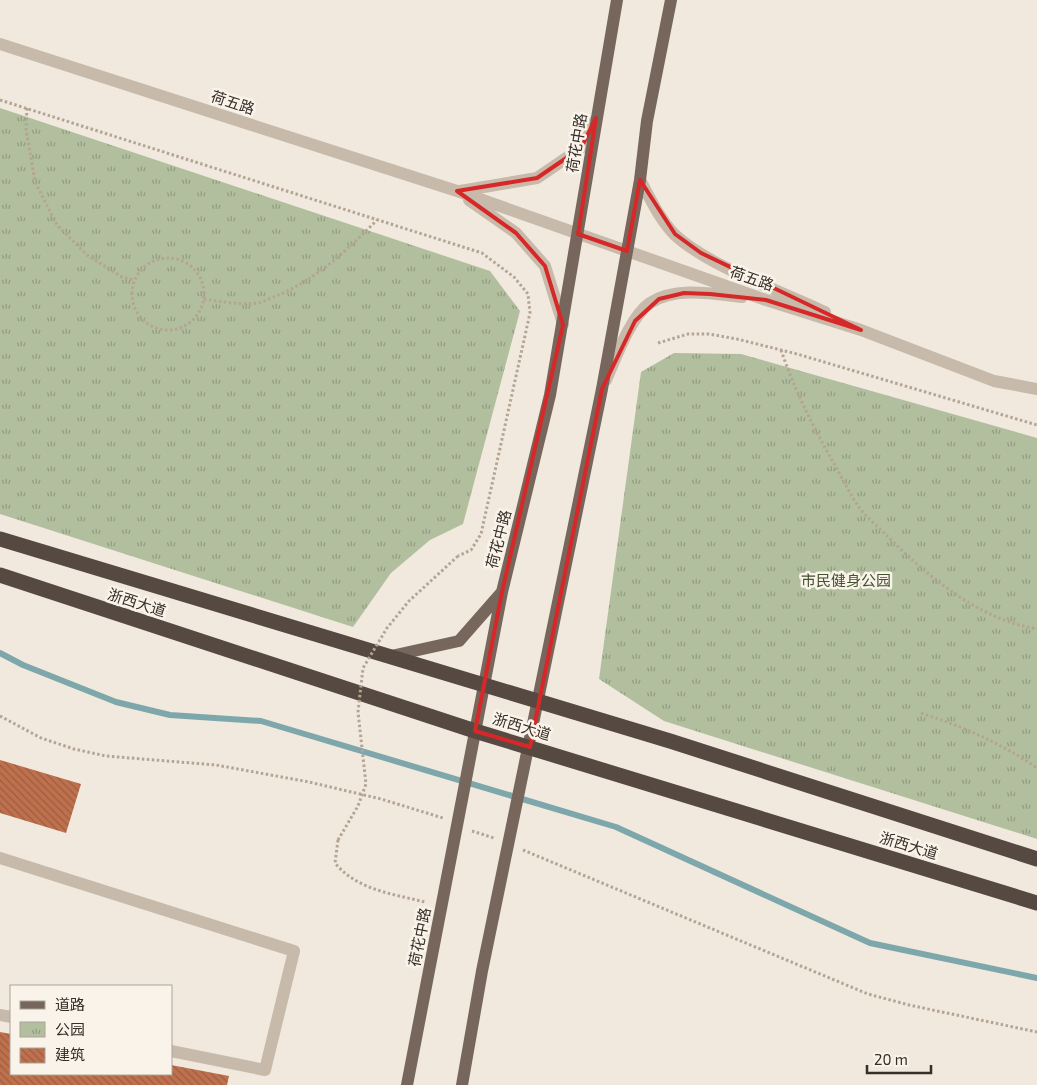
<svg xmlns="http://www.w3.org/2000/svg" width="1037" height="1085" viewBox="0 0 1037 1085" font-family="'Exo 2','Noto Sans SC',sans-serif">
  <style>
    .park { fill: url(#park-tufts) }
    .lines { fill: none; stroke-linecap: round; stroke-linejoin: round }
    .stream { stroke: #7ea7ac; stroke-width: 6 }
    .building { fill: url(#building-back-hatch) }
    .path { stroke: #b4a494; stroke-width: 3; stroke-dasharray: 2.5 2.5; stroke-linecap: butt }
    .minor { stroke: #c8baaa; stroke-width: 12 }
    .major { stroke: #77665b; stroke-width: 12 }
    .highway { stroke: #564941; stroke-width: 15 }
    .path-bridge { stroke: #b4a494; stroke-width: 3; stroke-dasharray: 2.5 2.5; stroke-linecap: butt }
    .marked { fill: none; stroke: #d62828; stroke-width: 4; stroke-linejoin: round }
    .labels { text-anchor: middle; dominant-baseline: central; stroke-width: 5; stroke-linejoin: round; paint-order: stroke }
    .street-label { font-size: 15px; fill: #362e29; stroke: #f9f3e9 }
    .park-label { font-size: 15px; fill: #43532e; stroke: #f9f3e9 }
  </style>
  <defs>
    <pattern id="park-tufts" width="24" height="20" patternUnits="userSpaceOnUse" patternTransform="scale(1.25)"><rect width="24" height="20" fill="#b2bf9e"/><path d="M3 7l-1-3M5 7V3M7 7l1-3M15 17l-1-3M17 17v-4M19 17l1-3" fill="none" stroke="#929c81"/></pattern>
    <pattern id="building-back-hatch" width="6" height="6" patternUnits="userSpaceOnUse" patternTransform="scale(1.25)"><rect width="6" height="6" fill="#bf714e"/><path d="M-1 5l2 2M0 0l6 6M5-1l2 2" fill="none" stroke="#9c5d41"/></pattern>
  </defs>
  <rect width="100%" height="100%" fill="#f1e9dd"/>
  <path class="park" d="M0,108L490,271L520,311L463,524L430,540L391,573L353,627L0,514Z
    M674,353L741,354L1037,438V839L664,721L599,679L641,372Z"/>
  <g class="lines">
    <path class="stream" d="M0,653L23,665L116,702L170,715L261,721L616,827L870,943L1037,978"/>
  </g>
  <path class="building" d="M0,760L81,784L66,833L0,813Z
    M0,1032L11,1034V1074H171V1065L229,1076L227,1085H0Z"/>
  <g class="lines">
    <path class="path" d="M0,100L482,253L514,277L528,294L530,313L481,534L471,550L458,556
      M27,108L26,129L35,182L57,225L87,255L122,277L134,280
      M132 294a36 36 0 1 1 72 0a36 36 0 1 1-72 0Z
      M204,299C222,302 240,305 258,303C264,302 270,298 276,296C316,280 347,250 377,220
      M658,343L688,334H709L737,339L797,354L1037,425
      M781,350C795,391 814,429 836,467C843,480 850,494 858,506C864,515 874,523 882,531C924,573 976,619 1037,629
      M921,713C964,727 999,742 1037,768
      M0,716L41,738L74,749L106,756L216,765L309,782L381,799L443,818
      M472,831L494,838
      M338,840L335,863C357,890 393,894 425,902
      M523,850L868,994L909,1005L1037,1032"/>
    <path class="minor" d="M0,44L457,191L766,300L861,330L994,381L1037,389
      M640,180C650,198 660,220 675,235C710,267 781,291 825,312
      M460,191L537,178L581,148L595,121
      M469,200L516,233L545,266L563,324
      M606,380C616,358 630,317 650,303C676,286 714,294 742,297
      M0,858L294,951L265,1070L171,1051
      M0,1015L11,1017"/>
    <path class="major" d="M391,656L459,641L502,592
      M407,1085L502,592L550,395L617,0
      M462,1085L482,971L602,389L640,180L647,121L671,0"/>
    <path class="highway" d="M0,539L670,741L1037,859
      M0,575L475,731L1037,903"/>
    <path class="path-bridge" d="M338,840L358,806L366,784L358,712L363,668L387,628L409,601L458,556"/>
  </g>
  <path class="marked" d="M596,118L578,234L627,251L640,180L675,234L701,253L861,330L766,300L710,294L684,293L659,299L635,321L602,389L530,747L475,731L502,592L563,325L545,266L516,233L457,191L537,178L581,148Z"/>
  <g class="labels">
    <g class="street-label">
      <text transform="translate(233 102) rotate(18)">荷五路</text>
      <text transform="translate(576 143) rotate(-81)">荷花中路</text>
      <text transform="translate(752 278) rotate(19)">荷五路</text>
      <text transform="translate(498 539) rotate(-76)">荷花中路</text>
      <text transform="translate(137 602) rotate(18)">浙西大道</text>
      <text transform="translate(522 726) rotate(17)">浙西大道</text>
      <text transform="translate(909 845) rotate(17)">浙西大道</text>
      <text transform="translate(419 937) rotate(-79)">荷花中路</text>
    </g>
    <g class="park-label">
      <text x="846" y="580">市民健身公园</text>
    </g>
  </g>
  <rect x="10" y="985" width="162" height="90" fill="#f9f3e9" stroke="#aba49c"/>
  <rect x="20" y="1001" width="25" height="8" fill="#77665b" stroke="#aba49c"/>
  <text x="55" y="1010" font-size="15" fill="#362e29">道路</text>
  <rect x="20" y="1022" width="25" height="15" fill="url(#park-tufts)" stroke="#aba49c"/>
  <text x="55" y="1035" font-size="15" fill="#362e29">公园</text>
  <rect x="20" y="1048" width="25" height="15" fill="url(#building-back-hatch)" stroke="#aba49c"/>
  <text x="55" y="1060" font-size="15" fill="#362e29">建筑</text>
  <path d="M867 1065v8h64v-8" fill="none" stroke="#362e29" stroke-width="2.5"/>
  <text x="874" y="1065" font-size="15" fill="#362e29" stroke="#f9f3e9" stroke-width="4" paint-order="stroke">20 m</text>
</svg>
